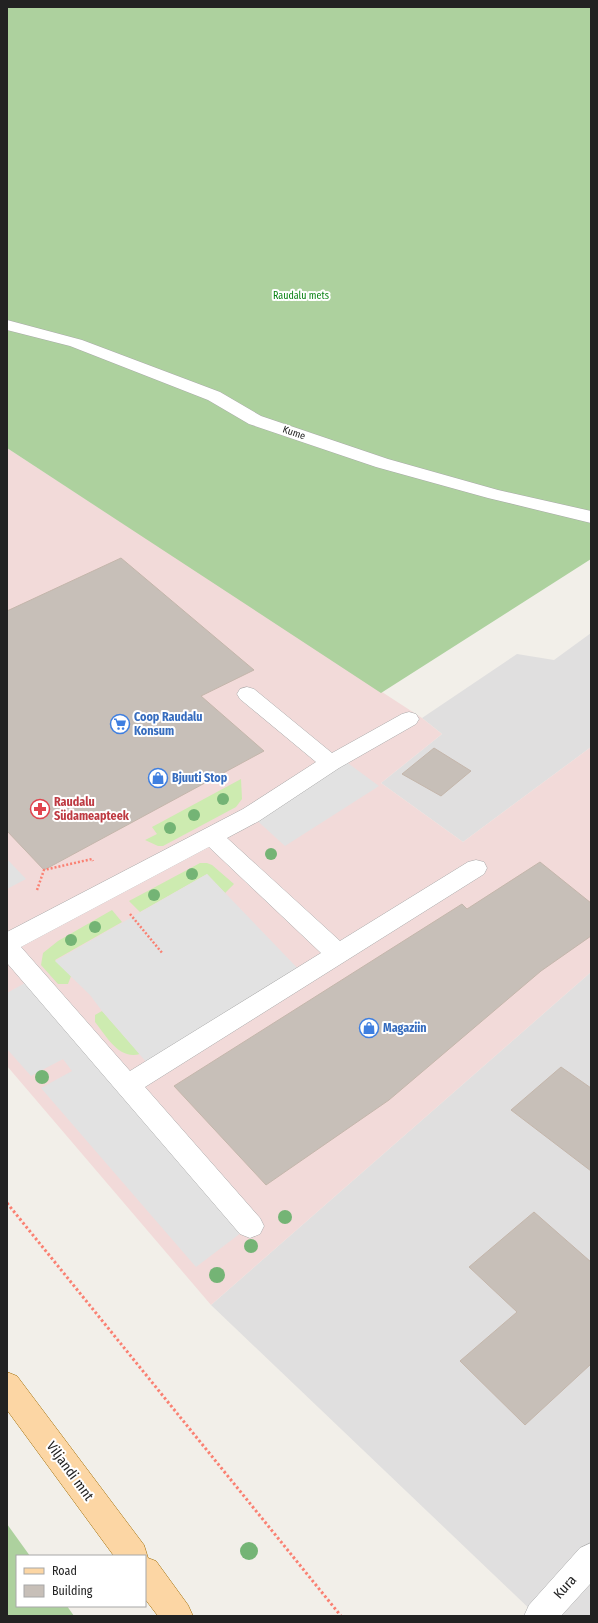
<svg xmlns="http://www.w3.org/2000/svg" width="598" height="1623" viewBox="0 0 598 1623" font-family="'Fira Sans Condensed',sans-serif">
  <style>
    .residential { fill: #e0dfdf }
    .commercial { fill: #f2dad9 }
    .grass { fill: #cdebb0 }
    .forest { fill: #add19e }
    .parking { fill: #e2e2e2 }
    .building { fill: #c7bfb8; stroke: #c4b6ab }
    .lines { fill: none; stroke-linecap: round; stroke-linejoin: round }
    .minor-casing { stroke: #a9a9a9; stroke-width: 1 }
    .major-casing { stroke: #a06b00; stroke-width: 1 }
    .path-far1 { stroke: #fa8072; stroke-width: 2.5; stroke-dasharray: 2 2; stroke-linecap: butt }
    .path { stroke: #fa8072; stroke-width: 3; stroke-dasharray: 2.5 2.5; stroke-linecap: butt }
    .minor { fill: #fff; fill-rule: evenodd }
    .major { fill: #fcd6a4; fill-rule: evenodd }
    .tree { fill: #74b475 }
    .labels { text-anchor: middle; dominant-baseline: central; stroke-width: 4; stroke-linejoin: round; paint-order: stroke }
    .far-park-label { font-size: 10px; fill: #0c8416; stroke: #fff }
    .far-street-label { font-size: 10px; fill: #222; stroke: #fff }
    .shop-label { font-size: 12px; font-weight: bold; fill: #366cbe; stroke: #fff; text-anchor: start }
    .health-label { font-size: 12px; font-weight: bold; fill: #be3a42; stroke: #fff; text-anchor: start }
    .near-street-label { font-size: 14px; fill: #222; stroke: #fff }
  </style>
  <rect width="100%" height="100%" fill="#f2efe9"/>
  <path class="residential" d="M591,633V747L463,842L381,783L442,734L422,718L517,654L554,660Z
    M591,972V1616H537L211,1305Z"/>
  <path class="commercial" d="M7,448L422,718L442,734L381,783L463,842L591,747V972L211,1305L7,1066Z"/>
  <path class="grass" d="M241,779L242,799L236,807L163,846H158L145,840L157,834L152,827Z
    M200,863H207L212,865L234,884L225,893L207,874L140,912L129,901Z
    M112,910L122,922L55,960L71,976L68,984H58L41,965L43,953L58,941Z
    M102,1011L140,1054C119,1060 107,1037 95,1022V1015Z"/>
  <path class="forest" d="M7,7H591V559L381,693L7,448Z
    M7,1524L30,1556H17V1606H67L74,1616H7Z"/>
  <path class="parking" d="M341,758L379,786L285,846L251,815Z
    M7,859L26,879L7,889Z
    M207,874L305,976L154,1071L102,1011L90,995L55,961Z
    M34,978L250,1226L196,1267L41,1088L72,1071L63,1059L31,1076L7,1049V993Z"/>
  <path class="building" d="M121,558L254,670L201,696L264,751L44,870L7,831V611Z
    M434,748L471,771L441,796L402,774Z
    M540,862L591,903V936L541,971L389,1100L266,1185L174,1086L462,904L467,909Z
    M561,1067L591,1088V1171L511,1110Z
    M534,1212L591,1262V1364L525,1425L460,1361L517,1312L469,1267Z"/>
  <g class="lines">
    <g class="minor-casing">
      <path id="minor" d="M7,320L82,340L220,392L261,416L388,459L498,490L591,511V523L488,498L376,467L249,424L208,400L70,346L7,330Z
        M247,687L254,689L332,753L402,714L409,712L416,714L419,719L416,724L339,768L259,821L227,838L340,941L468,862L476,860L484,862L487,868L484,874L145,1087L260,1218L264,1226L260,1234L250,1238L240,1234L7,963V932L243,809L316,762L240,699L237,694L240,689ZM209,847L321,953L130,1071L21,947Z
        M591,1543V1583L561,1616H524L529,1605L580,1548Z"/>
    </g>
    <g class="major-casing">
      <path id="major" d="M7,1372L17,1376L144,1545L148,1558L156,1561L188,1605L193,1616H158L145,1599V1556H114L7,1410Z"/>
    </g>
    <path class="path-far1" d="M37,890L44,870L92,859L93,861
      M130,914L163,954"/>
    <path class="path" d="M7,1203L341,1616"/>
    <use href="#minor" class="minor"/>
    <use href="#major" class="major"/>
  </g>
  <g class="tree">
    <circle cx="223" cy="799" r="6"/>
    <circle cx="194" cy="815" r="6"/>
    <circle cx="170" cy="828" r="6"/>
    <circle cx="271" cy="854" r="6"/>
    <circle cx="192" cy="874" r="6"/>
    <circle cx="154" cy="895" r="6"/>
    <circle cx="95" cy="927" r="6"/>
    <circle cx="71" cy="940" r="6"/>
    <circle cx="42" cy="1077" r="7"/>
    <circle cx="285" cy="1217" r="7"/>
    <circle cx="251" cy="1246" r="7"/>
    <circle cx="217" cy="1275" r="8"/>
    <circle cx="249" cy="1551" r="9"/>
  </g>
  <defs>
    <g id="supermarket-ring" transform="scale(1)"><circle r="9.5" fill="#fff" stroke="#3f7fe0" stroke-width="1.5"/><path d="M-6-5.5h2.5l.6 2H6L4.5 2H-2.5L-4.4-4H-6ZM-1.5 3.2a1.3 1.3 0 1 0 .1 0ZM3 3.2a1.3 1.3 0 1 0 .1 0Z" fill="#3f7fe0"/></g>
    <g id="shop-ring" transform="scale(1)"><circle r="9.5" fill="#fff" stroke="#3f7fe0" stroke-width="1.5"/><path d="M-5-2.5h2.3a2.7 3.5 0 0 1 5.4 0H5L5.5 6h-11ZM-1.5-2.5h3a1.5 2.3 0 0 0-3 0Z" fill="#3f7fe0"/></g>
    <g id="pharmacy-ring" transform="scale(1)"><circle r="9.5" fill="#fff" stroke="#e0444e" stroke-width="1.5"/><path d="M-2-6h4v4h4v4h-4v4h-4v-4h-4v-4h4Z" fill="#e0444e"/></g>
  </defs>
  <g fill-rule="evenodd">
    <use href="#supermarket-ring" x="120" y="724"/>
    <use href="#shop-ring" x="158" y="778"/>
    <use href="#pharmacy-ring" x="40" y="809"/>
    <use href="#shop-ring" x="369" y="1028"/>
  </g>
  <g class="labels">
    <g class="far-park-label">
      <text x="301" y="296">Raudalu mets</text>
    </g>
    <g class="far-street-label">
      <text transform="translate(294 433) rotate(19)">Kume</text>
    </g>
    <g class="shop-label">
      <text x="134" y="717">Coop Raudalu<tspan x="134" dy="14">Konsum</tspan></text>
      <text x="172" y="778">Bjuuti Stop</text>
      <text x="383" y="1028">Magaziin</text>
    </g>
    <g class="health-label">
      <text x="54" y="802">Raudalu<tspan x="54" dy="14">Südameapteek</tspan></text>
    </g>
    <g class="near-street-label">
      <text transform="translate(70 1471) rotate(54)">Viljandi mnt</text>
      <text transform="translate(565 1587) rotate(-48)">Kura</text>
    </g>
  </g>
  <rect width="598" height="1623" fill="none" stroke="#222222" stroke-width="16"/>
  <rect x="16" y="1555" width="130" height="52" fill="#ffffff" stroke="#a7a7a7"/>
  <rect x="24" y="1568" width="20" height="6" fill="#fcd6a4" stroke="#a7a7a7"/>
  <text x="52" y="1575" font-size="12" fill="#222222">Road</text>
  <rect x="24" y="1585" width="20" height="12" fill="#c7bfb8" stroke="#a7a7a7"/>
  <text x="52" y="1595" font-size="12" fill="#222222">Building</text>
</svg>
